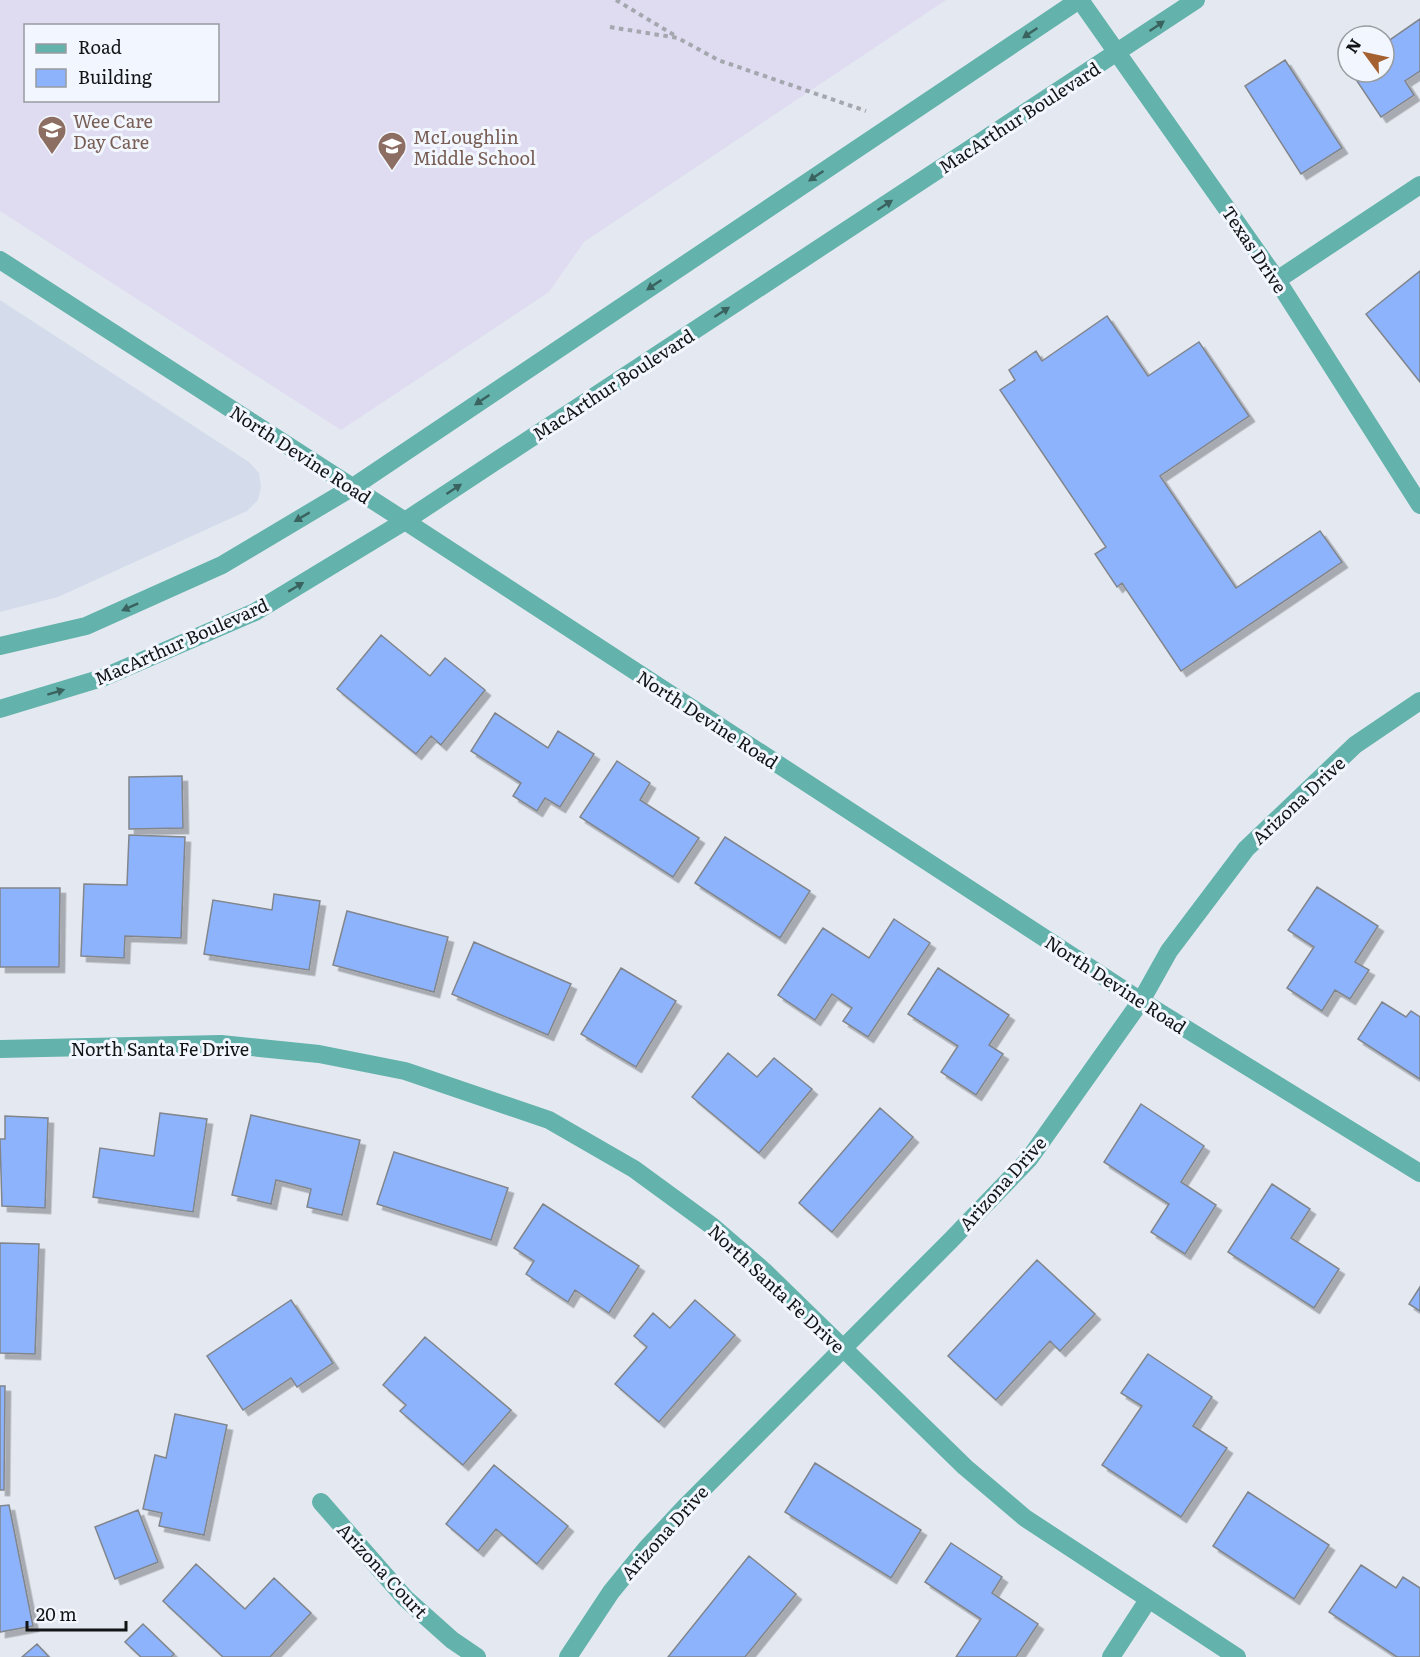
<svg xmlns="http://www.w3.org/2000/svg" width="1420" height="1657" viewBox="0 0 1420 1657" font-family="Literata,serif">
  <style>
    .built { fill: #d4dceb }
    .education { fill: #dfdbf1; fill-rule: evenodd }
    .building { fill: #8eb3fd; stroke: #81858c; stroke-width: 1.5; filter: url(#shadow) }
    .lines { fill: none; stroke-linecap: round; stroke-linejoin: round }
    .path { stroke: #a4a8ae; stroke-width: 4; stroke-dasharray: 4.5 4.5; stroke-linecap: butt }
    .minor { stroke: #63b2ab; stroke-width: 18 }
    .tertiary { stroke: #63b2ab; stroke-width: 18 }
    .oneway { fill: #3a6360 }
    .labels { text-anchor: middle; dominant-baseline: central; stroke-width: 6; stroke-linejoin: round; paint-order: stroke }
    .street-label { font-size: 18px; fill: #121416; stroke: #f2f6fe }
    .education-label { font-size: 18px; fill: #785e54; stroke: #f2f6fe; text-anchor: start }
  </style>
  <defs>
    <filter id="shadow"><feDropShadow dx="5.5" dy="5.5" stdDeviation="0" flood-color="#0004"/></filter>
  </defs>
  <rect width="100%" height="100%" fill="#e4e9f1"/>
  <path class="built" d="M0,300L249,462L259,473L261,487L258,500L247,511L58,597L0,612Z"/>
  <path class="education" d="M0,0H946L584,242L549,292L341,430L0,211ZM26,26H218V100H26Z"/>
  <path class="building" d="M1420,19V71L1405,81L1414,95L1381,117L1351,72H1384V44Z
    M1285,60L1342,148L1301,174L1245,86Z
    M1420,271V382L1366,314Z
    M1107,316L1148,376L1199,342L1249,416L1160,476L1236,588L1320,531L1342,562L1181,671L1122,583L1117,587L1095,554L1106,547L1000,390L1015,380L1009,370L1036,351L1042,361Z
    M381,635L430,676L445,658L485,690L441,745L431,736L416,754L337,689Z
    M495,713L548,748L558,731L594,754L560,807L545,798L537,811L513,796L521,783L471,751Z
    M617,761L650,783L640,800L699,838L673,877L580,817Z
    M182,776L183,828L129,829V777Z
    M129,835L185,837L181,938L125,936L124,958L81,956L84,884L127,885Z
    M725,837L810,891L780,938L695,883Z
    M1317,887L1378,926L1355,962L1369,970L1350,999L1335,990L1322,1011L1287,988L1314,947L1288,930Z
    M0,888H60L59,967H0Z
    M274,894L320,901L309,970L204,954L213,900L272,910Z
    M347,911L448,937L434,992L333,965Z
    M894,919L930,943L868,1037L843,1021L852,1008L832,994L815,1020L778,995L823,928L869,958Z
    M474,942L571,984L548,1035L452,994Z
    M621,968L676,1001L636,1067L581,1034Z
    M938,968L1009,1015L989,1045L1003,1054L976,1095L941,1072L958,1046L908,1014Z
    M1382,1002L1406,1017L1411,1011L1420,1017V1079L1358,1039Z
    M728,1053L757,1077L774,1058L812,1089L759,1153L692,1097Z
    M1141,1104L1204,1146L1181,1182L1216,1205L1185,1254L1151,1232L1169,1204L1104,1162Z
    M880,1108L913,1137L832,1232L799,1203Z
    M160,1113L207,1119L193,1212L93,1197L100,1148L154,1156Z
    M251,1115L360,1140L342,1215L307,1207L311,1189L276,1180L271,1204L232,1195Z
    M5,1116L48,1118L45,1208L2,1206L0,1139H5Z
    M394,1152L508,1188L491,1240L377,1204Z
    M1272,1184L1310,1209L1291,1238L1339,1269L1314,1308L1228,1252Z
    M543,1204L639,1266L609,1313L575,1290L568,1302L526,1274L534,1261L514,1248Z
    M0,1243L39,1244L35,1354L0,1353Z
    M1037,1260L1095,1314L1060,1351L1050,1341L996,1400L948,1356Z
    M1420,1287V1311L1409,1304Z
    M291,1300L333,1363L297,1387L291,1378L243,1410L207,1356Z
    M695,1300L735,1335L659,1422L615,1384L647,1347L634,1336L653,1313L670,1328Z
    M425,1337L511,1410L463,1465L400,1411L406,1405L383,1385Z
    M1148,1354L1212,1397L1193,1426L1227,1448L1181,1517L1102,1465L1142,1406L1121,1393Z
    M0,1386H5L4,1490H0Z
    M175,1414L227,1425L204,1535L159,1526L162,1513L143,1509L155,1455L166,1458Z
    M815,1463L921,1530L891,1578L785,1512Z
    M494,1465L568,1526L537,1564L496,1529L478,1551L446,1524Z
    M1248,1492L1329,1545L1294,1599L1213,1546Z
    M9,1505L33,1626L0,1632V1506Z
    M138,1510L158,1562L115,1579L95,1527Z
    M951,1543L1002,1577L992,1593L1038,1624L1016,1657H956L981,1619L925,1582Z
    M749,1556L796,1594L745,1657H668Z
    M196,1564L245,1609L274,1578L311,1613L270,1657H223L163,1601Z
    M1361,1565L1396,1588L1403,1577L1420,1588V1657H1397L1329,1612Z
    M143,1624L174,1654L171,1657H141L125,1642Z
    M37,1644L49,1657H22Z"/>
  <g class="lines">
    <path class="path" d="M616,0L674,35
      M610,27L678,38L718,60L866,111"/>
    <path class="minor" d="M1080,0L1277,280L1420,505
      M1277,280L1420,185
      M405,521L1141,1001L1420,1173
      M0,1049L221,1044L319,1054L405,1071L549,1120L634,1169L712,1226L764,1271L965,1467L1025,1518L1237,1657
      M321,1502L405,1598L452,1640L477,1657
      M568,1657L611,1592L646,1549L687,1505L951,1240L1029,1159L1141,1001L1169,951L1246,849L1355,745L1420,701
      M1111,1657L1148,1600"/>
    <path class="tertiary" d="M0,260L405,521
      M0,646L86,626L222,565L353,487L1079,0
      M0,709L102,678L255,612L405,521L1196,0"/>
  </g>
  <defs><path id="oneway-solid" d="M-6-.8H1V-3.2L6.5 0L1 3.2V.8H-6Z" transform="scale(1.5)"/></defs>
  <g class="oneway">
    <use href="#oneway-solid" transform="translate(1157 26) rotate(-34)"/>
    <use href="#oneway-solid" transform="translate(1030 33) rotate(146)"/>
    <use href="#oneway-solid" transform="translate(816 176) rotate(146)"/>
    <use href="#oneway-solid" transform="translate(885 205) rotate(-33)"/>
    <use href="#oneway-solid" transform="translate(654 285) rotate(146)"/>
    <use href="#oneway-solid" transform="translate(722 312) rotate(-33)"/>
    <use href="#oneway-solid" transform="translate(482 400) rotate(146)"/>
    <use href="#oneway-solid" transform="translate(454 489) rotate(-33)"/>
    <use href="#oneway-solid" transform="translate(302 517) rotate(149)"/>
    <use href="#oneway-solid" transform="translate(296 587) rotate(-31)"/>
    <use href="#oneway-solid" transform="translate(130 607) rotate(156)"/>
    <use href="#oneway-solid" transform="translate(56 692) rotate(-17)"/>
  </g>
  <defs>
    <g id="school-pin" transform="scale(1.5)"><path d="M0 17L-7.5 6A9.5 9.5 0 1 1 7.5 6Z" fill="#8d6e63" stroke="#f2f6fe"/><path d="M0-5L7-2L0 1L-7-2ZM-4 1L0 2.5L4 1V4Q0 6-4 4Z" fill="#fff"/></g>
  </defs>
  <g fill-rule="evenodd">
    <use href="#school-pin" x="52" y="130"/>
    <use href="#school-pin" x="392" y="146"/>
  </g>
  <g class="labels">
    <g class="street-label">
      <text transform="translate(1019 117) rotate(-33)">MacArthur Boulevard</text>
      <text transform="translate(1255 249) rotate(56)">Texas Drive</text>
      <text transform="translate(613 384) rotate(-33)">MacArthur Boulevard</text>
      <text transform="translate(301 454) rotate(33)">North Devine Road</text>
      <text transform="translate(181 641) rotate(-24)">MacArthur Boulevard</text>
      <text transform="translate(708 719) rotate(33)">North Devine Road</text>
      <text transform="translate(1298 800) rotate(-43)">Arizona Drive</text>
      <text transform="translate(1116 984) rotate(33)">North Devine Road</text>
      <text x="160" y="1048">North Santa Fe Drive</text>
      <text transform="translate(1002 1183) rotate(-48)">Arizona Drive</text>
      <text transform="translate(777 1288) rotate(43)">North Santa Fe Drive</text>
      <text transform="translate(664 1532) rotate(-48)">Arizona Drive</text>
      <text transform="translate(383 1570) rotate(47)">Arizona Court</text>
    </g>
    <g class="education-label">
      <text x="73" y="120">Wee Care<tspan x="73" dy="21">Day Care</tspan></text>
      <text x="413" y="136">McLoughlin<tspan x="413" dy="21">Middle School</tspan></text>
    </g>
  </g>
  <rect x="24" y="24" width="195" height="78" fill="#f2f6fe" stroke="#989ca1" stroke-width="1.5"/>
  <rect x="36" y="44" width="30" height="9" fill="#63b2ab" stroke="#989ca1" stroke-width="1.5"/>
  <text x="78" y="54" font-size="18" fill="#121416">Road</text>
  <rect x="36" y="69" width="30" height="18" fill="#8eb3fd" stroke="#989ca1" stroke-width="1.5"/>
  <text x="78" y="84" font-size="18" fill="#121416">Building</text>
  <g transform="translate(1366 54) rotate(303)"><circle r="28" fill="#f2f6fe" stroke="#989ca1" stroke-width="1.5"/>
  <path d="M0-4.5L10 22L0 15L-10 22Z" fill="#a4602f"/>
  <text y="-9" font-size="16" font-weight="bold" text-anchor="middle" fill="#121416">N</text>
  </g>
  <path d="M27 1621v9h99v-9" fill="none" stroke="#121416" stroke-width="3"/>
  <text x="36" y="1621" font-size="18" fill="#121416" stroke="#f2f6fe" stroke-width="4.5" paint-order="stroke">20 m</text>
</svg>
